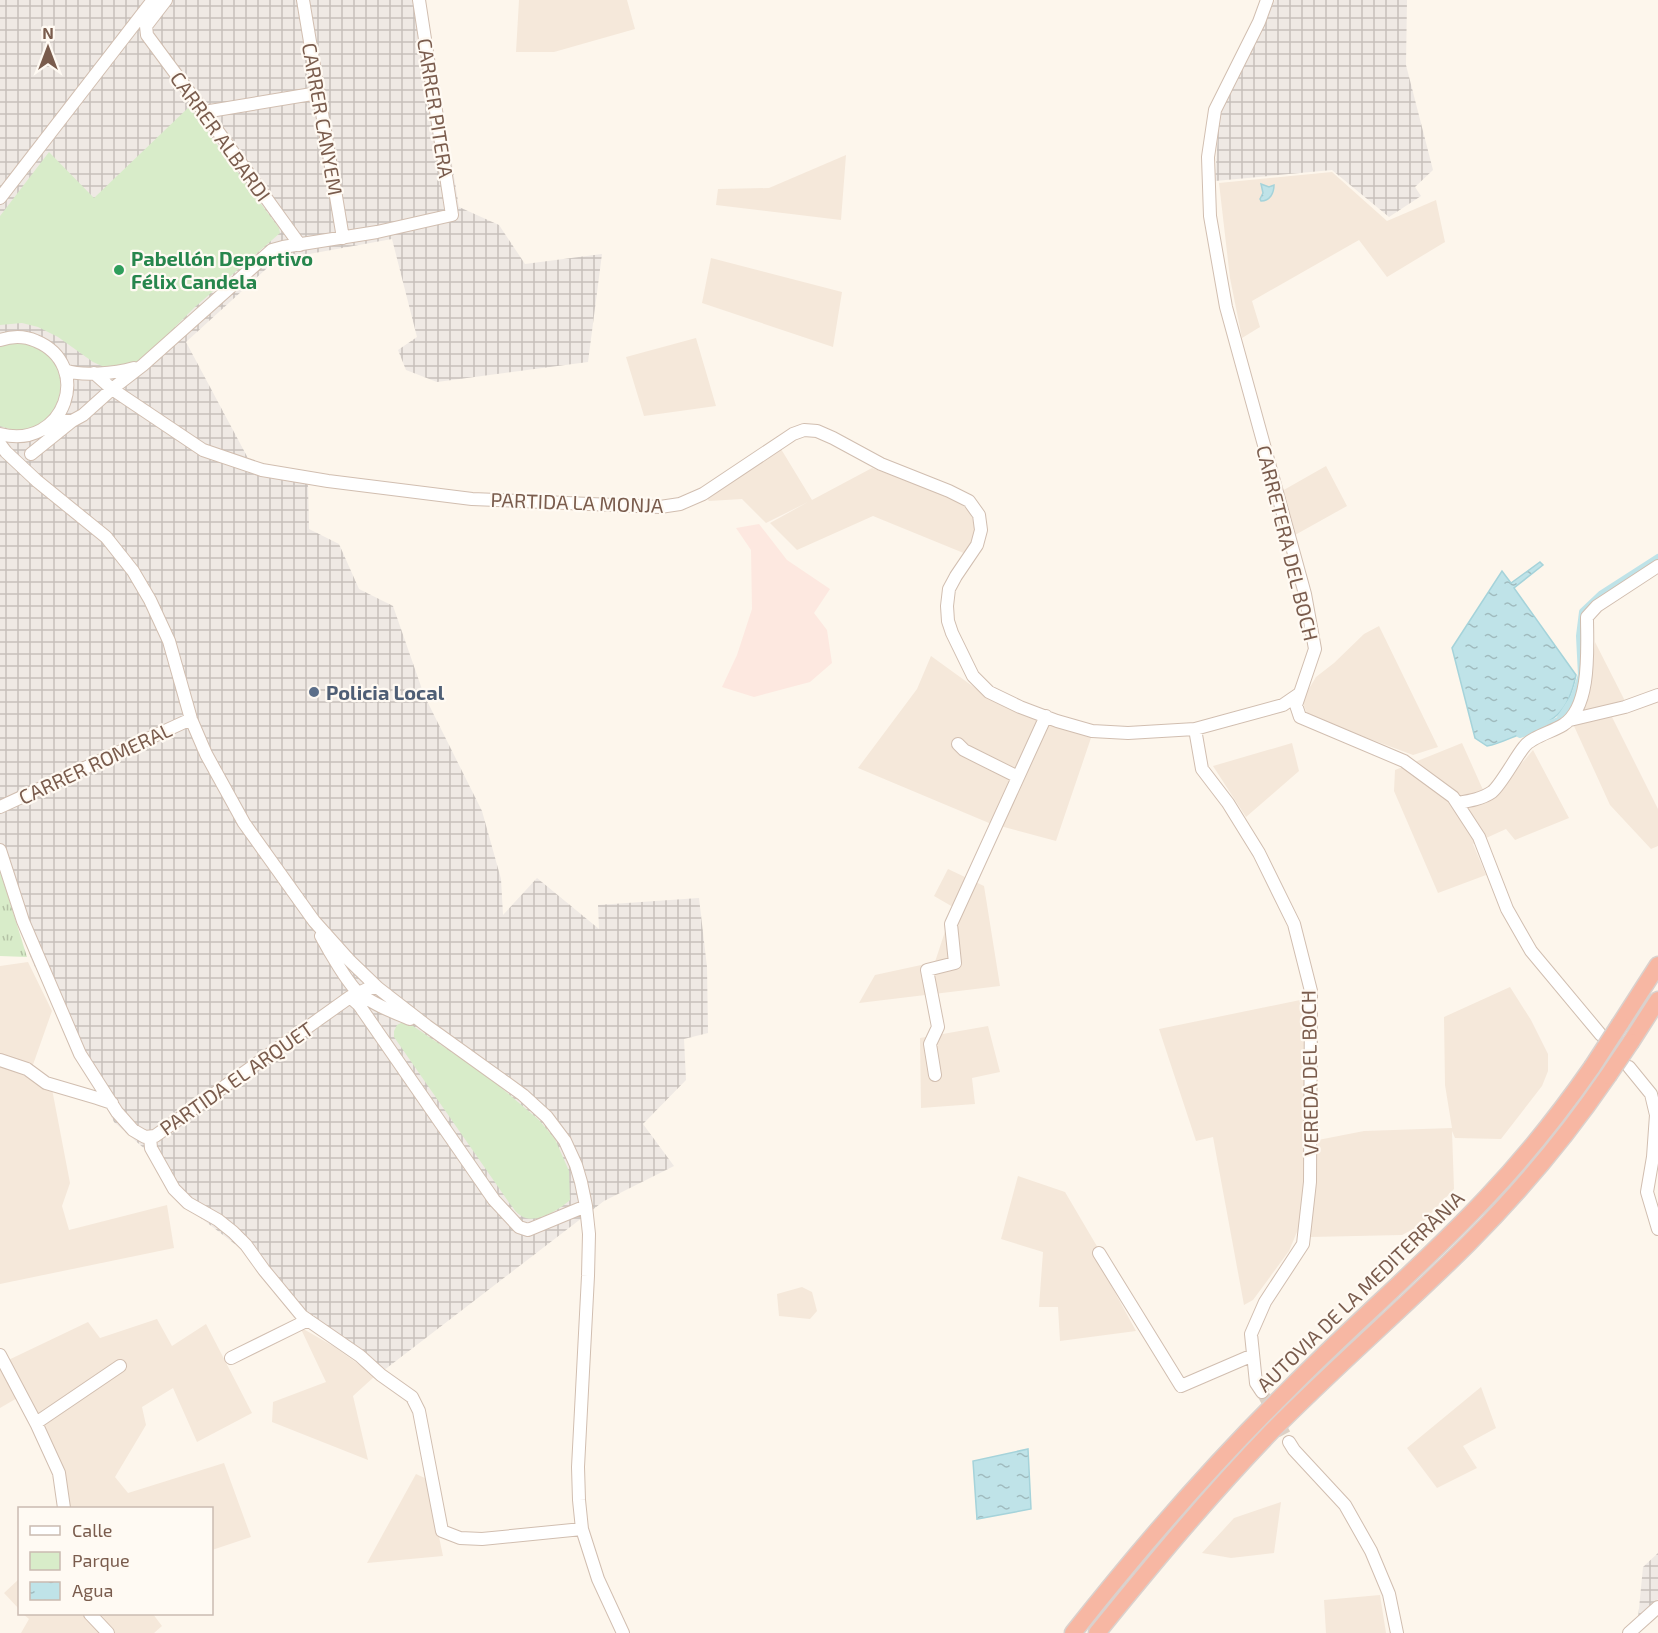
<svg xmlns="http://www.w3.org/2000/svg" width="1658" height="1633" viewBox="0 0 1658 1633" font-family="'Exo 2',sans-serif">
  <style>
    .residential { fill: #f5e8da }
    .commercial { fill: #fde8e0 }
    .industrial { fill: url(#industrial-grid) }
    .grass { fill: url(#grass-tufts) }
    .green { fill: #d8ecc9 }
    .water { fill: url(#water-ripples); stroke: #a5d3da; stroke-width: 1.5 }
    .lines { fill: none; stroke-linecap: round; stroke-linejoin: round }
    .canal { stroke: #bfe3e8; stroke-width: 8 }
    .minor-tunnel { stroke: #dcd0c4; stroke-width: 12; stroke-dasharray: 12 6; stroke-linecap: butt }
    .minor-casing { stroke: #d1beb0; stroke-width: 14 }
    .highway-casing { stroke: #dad1cd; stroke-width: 19 }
    .minor { stroke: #fff; stroke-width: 12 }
    .highway { stroke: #f7b7a3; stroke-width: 16 }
    .highway-bridge-casing { stroke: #dad1cd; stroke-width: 19; stroke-linecap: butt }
    .highway-bridge { stroke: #f7b7a3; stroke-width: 16 }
    .leisure-dot { fill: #2e9e5b; stroke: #fffaf3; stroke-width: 2 }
    .service-dot { fill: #5c6f8a; stroke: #fffaf3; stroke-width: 2 }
    .labels { text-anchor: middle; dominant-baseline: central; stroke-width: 4.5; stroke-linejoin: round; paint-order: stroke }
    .street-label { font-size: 20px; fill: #7a5c4d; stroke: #fffaf3 }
    .leisure-label { font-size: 20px; font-weight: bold; fill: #27864d; stroke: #fffaf3; text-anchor: start }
    .service-label { font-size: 20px; font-weight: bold; fill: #4e5e75; stroke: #fffaf3; text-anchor: start }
  </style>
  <defs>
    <pattern id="industrial-grid" width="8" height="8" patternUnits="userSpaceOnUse" patternTransform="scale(1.5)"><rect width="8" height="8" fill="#efe9e4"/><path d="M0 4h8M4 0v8" fill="none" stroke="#c7c0bb"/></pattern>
    <pattern id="grass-tufts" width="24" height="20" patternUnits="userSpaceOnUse" patternTransform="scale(1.5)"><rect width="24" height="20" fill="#d8ecc9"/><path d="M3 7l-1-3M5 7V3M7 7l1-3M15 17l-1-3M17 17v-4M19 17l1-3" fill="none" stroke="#b4c2a5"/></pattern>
    <pattern id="water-ripples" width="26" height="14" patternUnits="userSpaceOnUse" patternTransform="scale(1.5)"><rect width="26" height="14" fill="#bfe3e8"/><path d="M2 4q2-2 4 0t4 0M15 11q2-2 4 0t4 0" fill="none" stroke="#a0bbbe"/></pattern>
  </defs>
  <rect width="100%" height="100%" fill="#fdf6ec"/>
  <path class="residential" d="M519,0H627L635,29L554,52H516Z
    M846,155L841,220L716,205L718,189L769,188Z
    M1332,172L1387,221L1436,200L1445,242L1387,277L1359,240L1252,301L1260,327L1242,338L1230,278L1219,183Z
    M711,258L842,292L833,347L702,303Z
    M696,338L716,406L644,416L626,357Z
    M781,449L812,500L872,468L953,498L970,511L976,531L966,554L873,516L797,550L770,523L808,502L766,523L742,499L709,501L706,497Z
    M1326,466L1347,506L1295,535L1282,491Z
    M1379,626L1438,747L1413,755L1308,716L1304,706V697L1316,677L1334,663L1364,634Z
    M1595,642L1625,701L1607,707L1658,809V846L1651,849L1610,805L1574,726L1591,679Z
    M931,656L989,698L1092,735L1056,841L989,823L858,768L917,689Z
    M1292,743L1299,771L1246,817L1213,766Z
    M1462,743L1488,801L1492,798L1533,750L1569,818L1515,840L1506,829L1473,844L1486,875L1438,893L1394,791L1395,770Z
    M948,869L984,886L1000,986L859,1003L875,975L935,962L953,907L934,896Z
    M28,962L52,1011L29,1076L52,1089L70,1183L62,1206L69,1230L167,1205L174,1248L0,1284V966Z
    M1510,987L1531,1020L1548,1054V1071L1542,1086L1501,1139L1455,1138L1452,1131L1454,1189L1419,1226L1402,1235L1310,1237L1318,1140L1364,1131L1452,1128L1445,1085L1444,1017Z
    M1305,999V1139L1302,1220L1289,1251L1253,1300L1244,1305L1213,1137L1196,1141L1159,1029Z
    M988,1026L1000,1072L972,1078L975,1104L921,1108L920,1038Z
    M1018,1176L1065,1192L1098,1248L1094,1254L1136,1331L1060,1341L1058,1307H1039L1043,1252L1001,1239Z
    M802,1287L812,1292L817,1311L810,1319L779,1316L777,1294Z
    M157,1319L172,1346L206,1324L252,1413L197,1442L173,1388L142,1407L146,1425L115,1477L128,1493L224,1463L251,1537L212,1550V1508H67L24,1394L0,1408V1364L88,1322L100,1338Z
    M300,1327L333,1346L375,1376L353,1396L368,1460L272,1422L273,1402L326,1382Z
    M1481,1387L1496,1428L1463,1446L1477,1468L1437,1488L1407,1448Z
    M416,1474L427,1479L443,1556L367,1563Z
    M1281,1502L1274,1553L1231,1558L1202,1553L1234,1518Z
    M19,1579V1609L4,1593Z
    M1380,1595L1386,1633H1326L1324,1600Z
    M23,1614H153L162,1626L154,1633H21L29,1619Z"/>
  <path class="commercial" d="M759,524L787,560L830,589L814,613L827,630L832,663L810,682L754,697L722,687L737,655L752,609L751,550L736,528Z"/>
  <path class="industrial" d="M0,0H425L459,207L499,225L525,264L602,254L588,362L437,382L406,370L398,350L417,337L392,239L276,260L186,342L257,475L308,484L309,529L339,544L359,589L393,606L424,695L482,811L501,879L503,915L537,878L599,929L598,905L699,898L707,967L708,1033L684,1039L686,1080L643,1124L674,1166L604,1201L379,1374L294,1315L240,1248L184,1205L147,1151L114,1122L32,961L0,865Z
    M1275,0H1407L1406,65L1433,170L1415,187L1421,196L1389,217L1332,170L1215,181L1219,116Z
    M1658,1553V1599L1638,1619L1643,1567Z"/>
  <path class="grass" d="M0,870L27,957L0,956Z"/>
  <path class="green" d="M189,107L279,228L280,233L195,307L139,363L104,367L93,362L58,337L38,327L22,323L0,325V216L49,152L94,198Z
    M23,343C32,346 41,349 48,356C76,383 53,433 14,430C9,429 4,427 0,426V347L8,344Z
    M403,1022L413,1026L491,1079L539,1120L555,1139L569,1171L570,1200C559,1210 533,1226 520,1215C516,1213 513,1207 510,1204L394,1037V1031L397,1025Z"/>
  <path class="water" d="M1261,184L1269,187L1274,185C1274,193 1270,201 1261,201L1260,199L1263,193Z
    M1540,562L1543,565L1514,588L1576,675C1568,715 1554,721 1518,735C1508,739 1498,744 1487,746L1475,738L1452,648L1502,571L1511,583Z
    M1028,1449L1031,1509L977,1519L973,1461Z"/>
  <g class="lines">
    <path class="canal" d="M1520,734L1559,721L1574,698L1582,675L1580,636L1583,612L1602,594L1658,558"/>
    <path class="minor-tunnel" d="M1262,1392L1289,1442"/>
    <g class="minor-casing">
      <path id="minor" d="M166,0L146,26L147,35L204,112L300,245
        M303,0L343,238
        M1267,0L1259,22L1215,110L1208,157L1210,216L1226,307L1305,594L1315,649L1296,705L1300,717L1404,761L1453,797L1479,837L1507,909L1531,951L1601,1035
        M204,112L318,93
        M0,198L153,0
        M0,340C12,336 25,336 36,341C94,365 65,451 0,434
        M65,370C82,377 116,373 134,368
        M94,373L112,389L203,450L262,470L328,481L472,499L660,507L680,504L703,494L793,434L804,430L817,431L833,438L881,464L949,491L969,501L979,515L981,530L977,545L956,576L949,589L947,606L948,621L952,633L973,676L989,692L1020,707L1057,721L1092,731L1128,733L1195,729L1283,705L1299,694
        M53,421H72L83,415L112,389L143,365L272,250L283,247L377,232L452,215L419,0
        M0,444L6,452L37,481L106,537L133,571L150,600L169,641L191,719L206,754L244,823L314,921L349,960L378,988L427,1026L523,1095L547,1117L565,1141L576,1165L581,1182L586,1206L589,1234L588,1276L578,1467L579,1500L582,1529L598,1579L623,1633
        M31,454L72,421
        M1570,720L1625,707L1658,695
        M1195,729L1202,769L1228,803L1259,853L1294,924L1311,991L1310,1182L1303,1244L1265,1302L1251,1334L1256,1383L1262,1392
        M958,744L964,750L1018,777
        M1457,803C1469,801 1482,799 1492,792C1501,785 1515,758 1524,747C1531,737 1552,732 1563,725C1592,707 1587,646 1587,617L1597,606L1658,566
        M0,807L191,719
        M0,850L23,921L80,1054L117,1112L133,1130L145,1137L155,1136L350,997L369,988H378
        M321,936C328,949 349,986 360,994C375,1005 393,1012 410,1019
        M350,997L359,1005L494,1200L519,1227L528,1230L586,1206
        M0,1060L27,1069L46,1083L97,1098L112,1103
        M1629,1067L1651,1094L1656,1115L1653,1157L1647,1192L1658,1229
        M935,1075L930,1044L938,1027L927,970L955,963L951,924L1046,716
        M150,1137L151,1148L174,1189L188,1203L218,1220L233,1232L246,1245L264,1270L302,1316L360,1356L381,1375L412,1397L419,1411L442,1531L460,1538L482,1539L582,1529
        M1099,1253L1181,1386L1253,1355
        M0,1355L37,1425L59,1473L64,1508
        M231,1358L308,1320
        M36,1423L120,1366
        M1289,1442L1294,1450L1345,1505L1371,1551L1389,1594L1397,1633
        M90,1614L108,1633
        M1629,1633L1658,1607"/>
    </g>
    <g class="highway-casing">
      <path id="highway" d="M1620,1024L1658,965
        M1631,1042L1658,1000
        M1073,1633C1140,1548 1210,1467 1287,1391C1352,1325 1423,1265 1486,1198C1525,1157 1560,1113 1592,1067
        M1097,1633C1153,1564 1210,1495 1272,1431C1336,1366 1405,1307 1469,1243C1520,1192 1567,1136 1608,1076"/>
    </g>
    <use href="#minor" class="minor"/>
    <use href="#highway" class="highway"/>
    <g class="highway-bridge-casing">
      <path id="highway-bridge" d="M1592,1067L1620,1024
        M1608,1076L1631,1042"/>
    </g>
    <use href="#highway-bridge" class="highway-bridge"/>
  </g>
  <circle class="leisure-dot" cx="119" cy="270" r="6"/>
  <circle class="service-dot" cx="314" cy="692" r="6"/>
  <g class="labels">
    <g class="street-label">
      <text transform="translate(436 108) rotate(81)">CARRER PITERA</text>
      <text transform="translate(323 119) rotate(80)">CARRER CANYEM</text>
      <text transform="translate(221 136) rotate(54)">CARRER ALBARDI</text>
      <text transform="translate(577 502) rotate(2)">PARTIDA LA MONJA</text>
      <text transform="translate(1288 543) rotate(76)">CARRETERA DEL BOCH</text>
      <text transform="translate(95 763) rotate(-25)">CARRER ROMERAL</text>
      <text transform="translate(1309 1073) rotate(-91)">VEREDA DEL BOCH</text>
      <text transform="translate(236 1078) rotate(-35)">PARTIDA EL ARQUET</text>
      <text transform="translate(1360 1291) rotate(-44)">AUTOVIA DE LA MEDITERRÀNIA</text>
    </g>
    <g class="leisure-label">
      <text x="131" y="258">Pabellón Deportivo<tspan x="131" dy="23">Félix Candela</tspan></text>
    </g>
    <g class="service-label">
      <text x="326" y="692">Policia Local</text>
    </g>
  </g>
  <rect x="18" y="1507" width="195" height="108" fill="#fffaf3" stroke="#cabbb1" stroke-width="1.5"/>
  <rect x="30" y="1526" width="30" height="9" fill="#ffffff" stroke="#cabbb1" stroke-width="1.5"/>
  <text x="72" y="1537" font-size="18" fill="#7a5c4d">Calle</text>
  <rect x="30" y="1552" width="30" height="18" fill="#d8ecc9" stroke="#cabbb1" stroke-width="1.5"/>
  <text x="72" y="1567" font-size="18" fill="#7a5c4d">Parque</text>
  <rect x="30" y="1582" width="30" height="18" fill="url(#water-ripples)" stroke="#cabbb1" stroke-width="1.5"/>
  <text x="72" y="1597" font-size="18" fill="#7a5c4d">Agua</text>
  <g transform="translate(48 48)" stroke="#fffaf3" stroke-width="4.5" paint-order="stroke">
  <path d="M0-4.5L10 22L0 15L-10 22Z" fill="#7a5c4d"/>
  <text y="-9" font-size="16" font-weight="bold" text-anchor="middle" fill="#7a5c4d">N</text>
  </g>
</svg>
